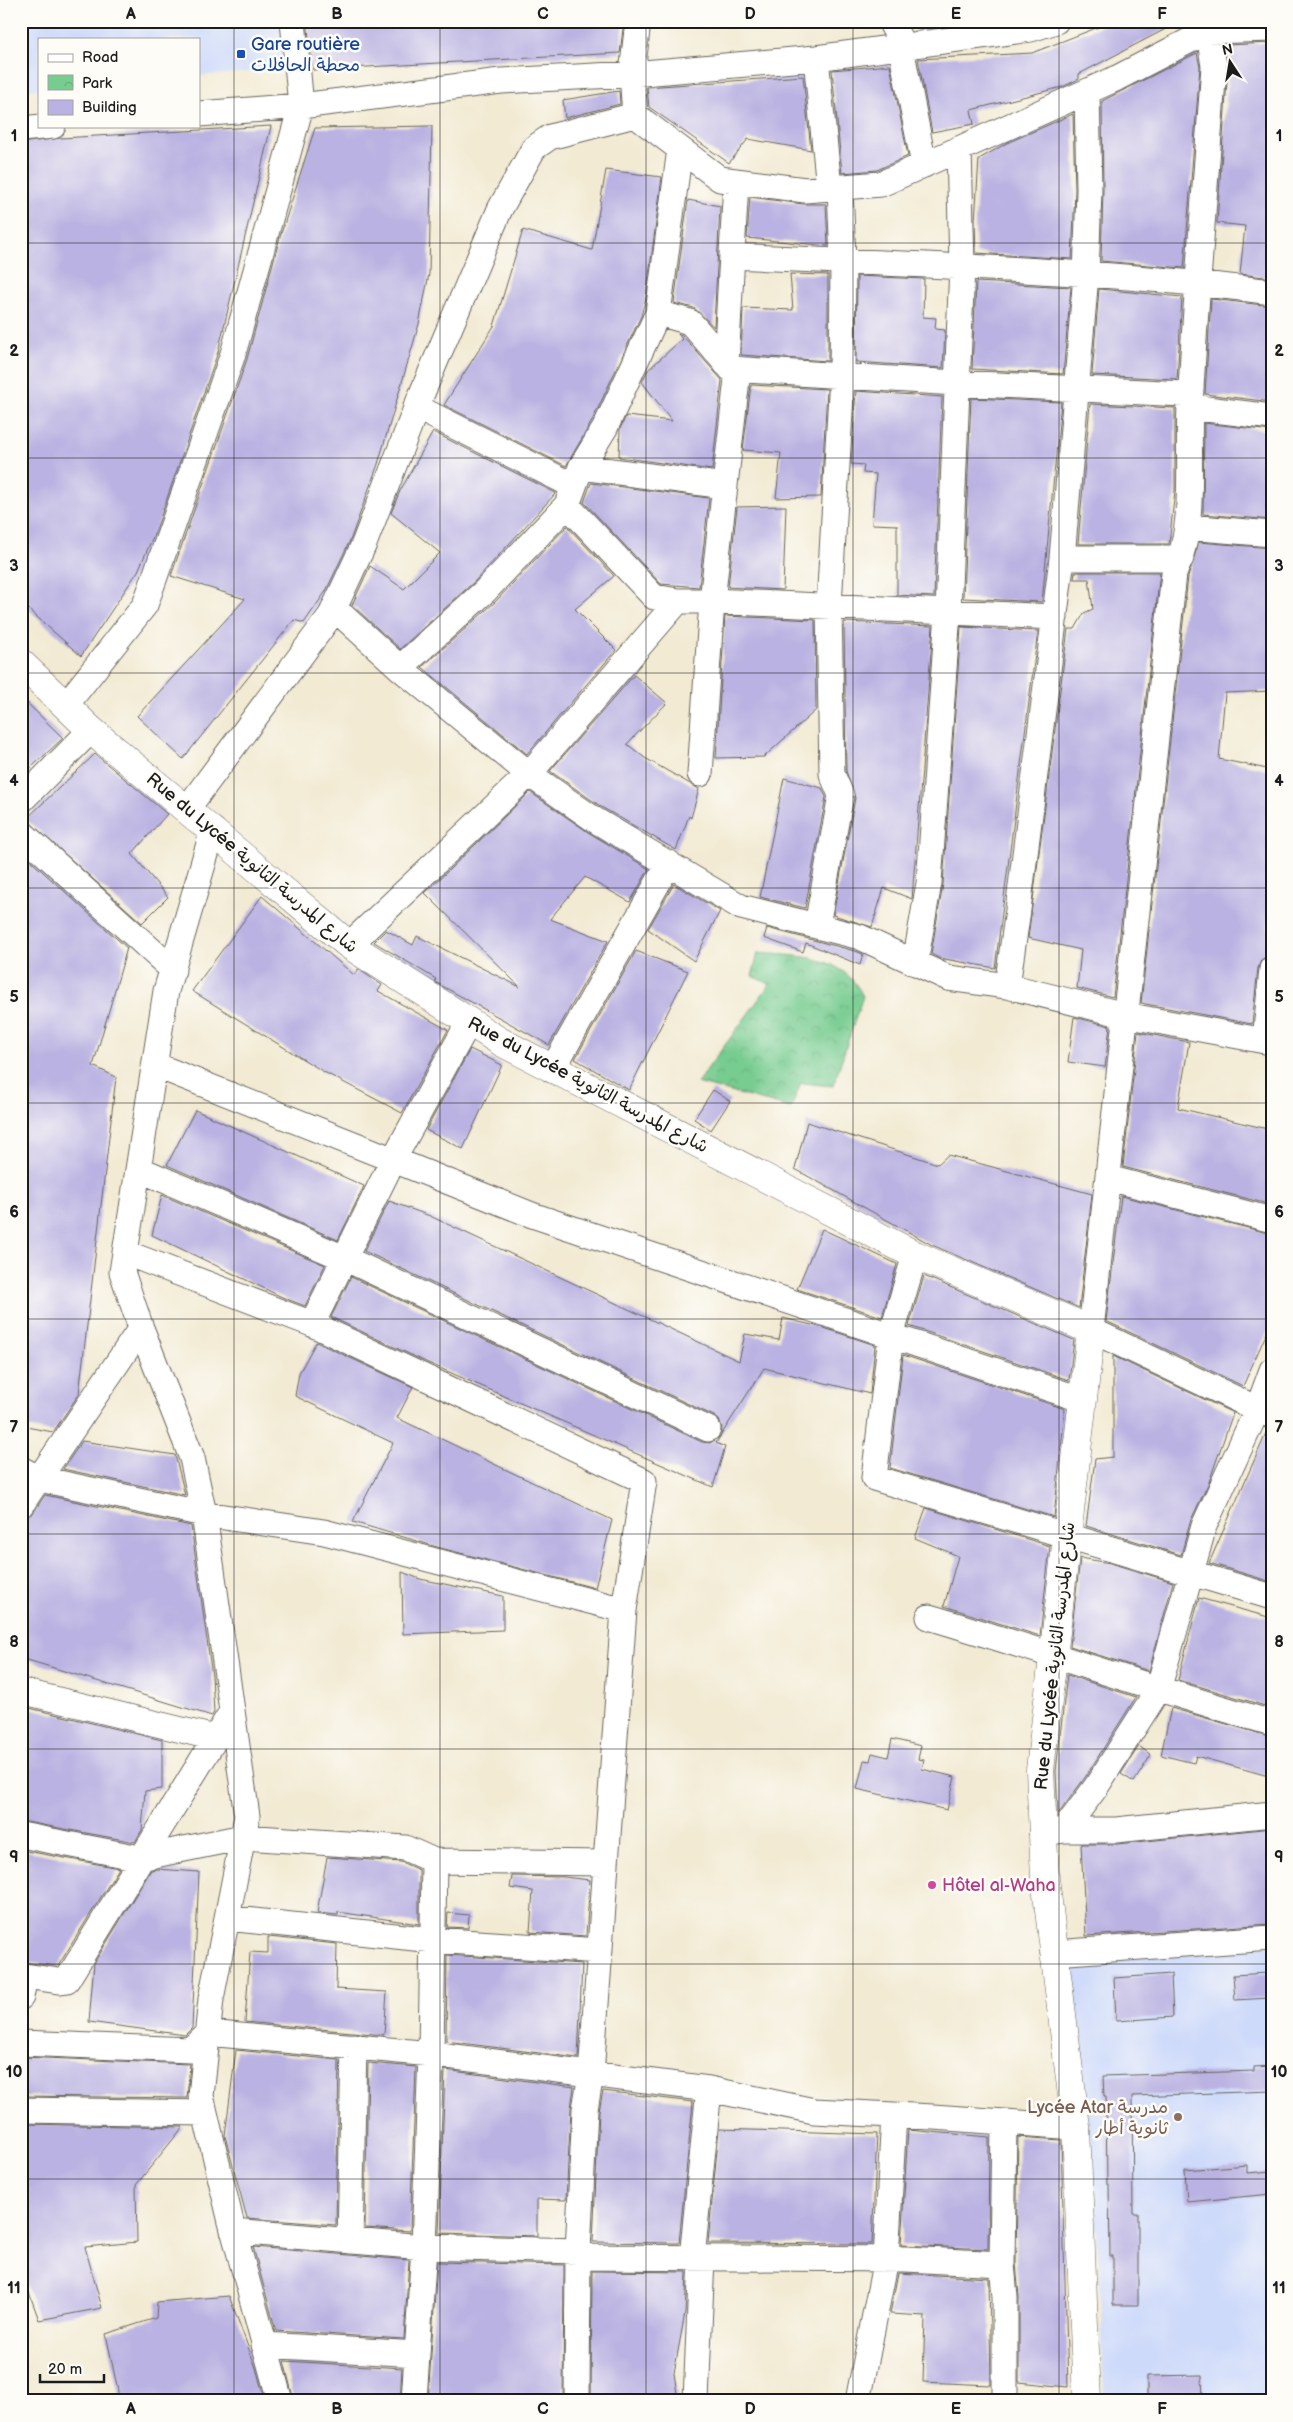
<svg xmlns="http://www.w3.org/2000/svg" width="1293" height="2422" viewBox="0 0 1293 2422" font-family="'Balsamiq Sans','Playpen Sans Arabic',sans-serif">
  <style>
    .built { fill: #cedafa }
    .park { fill: url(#park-crowns); stroke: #4a7456 }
    .building { fill: #bab2e2 }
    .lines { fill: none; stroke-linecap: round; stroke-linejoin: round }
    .minor-casing { stroke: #67645c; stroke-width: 27 }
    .tertiary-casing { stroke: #67645c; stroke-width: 29 }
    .minor { stroke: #fff; stroke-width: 25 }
    .tertiary { stroke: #fff; stroke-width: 28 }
    .grid { fill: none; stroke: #1c1c1c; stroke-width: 1; stroke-opacity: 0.55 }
    .transit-dot { fill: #1a4fb4; stroke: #fdfcf7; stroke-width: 2 }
    .hotel-dot { fill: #d1479c; stroke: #fdfcf7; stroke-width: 2 }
    .education-dot { fill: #8d6e63; stroke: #fdfcf7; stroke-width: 2 }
    .labels { text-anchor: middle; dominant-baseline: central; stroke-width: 5; stroke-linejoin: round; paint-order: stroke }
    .transit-label { font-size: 18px; fill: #164399; stroke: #fdfcf7; text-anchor: start }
    .street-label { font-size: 18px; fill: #1c1c1c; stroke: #fdfcf7 }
    .hotel-label { font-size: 18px; fill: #b23c85; stroke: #fdfcf7; text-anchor: start }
    .education-label { font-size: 18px; fill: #785e54; stroke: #fdfcf7; text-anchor: end }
    .neatline { fill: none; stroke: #1c1c1c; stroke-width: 2 }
    .grid-label { font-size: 16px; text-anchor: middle; font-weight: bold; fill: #1c1c1c }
  </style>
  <defs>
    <pattern id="park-crowns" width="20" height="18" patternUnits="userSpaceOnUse" patternTransform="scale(1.25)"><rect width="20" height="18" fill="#77cc90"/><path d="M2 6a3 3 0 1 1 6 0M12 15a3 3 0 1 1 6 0" fill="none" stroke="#66af7c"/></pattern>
  </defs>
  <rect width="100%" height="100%" fill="#fdfcf7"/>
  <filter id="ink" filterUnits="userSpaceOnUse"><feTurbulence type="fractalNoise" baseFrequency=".02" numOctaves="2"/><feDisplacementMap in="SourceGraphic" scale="10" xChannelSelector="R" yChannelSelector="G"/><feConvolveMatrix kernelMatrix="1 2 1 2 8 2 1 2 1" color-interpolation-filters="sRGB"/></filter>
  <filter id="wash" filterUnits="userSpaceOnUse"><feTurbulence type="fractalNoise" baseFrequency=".0096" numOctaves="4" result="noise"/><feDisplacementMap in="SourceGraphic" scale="20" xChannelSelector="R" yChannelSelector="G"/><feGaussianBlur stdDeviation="1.12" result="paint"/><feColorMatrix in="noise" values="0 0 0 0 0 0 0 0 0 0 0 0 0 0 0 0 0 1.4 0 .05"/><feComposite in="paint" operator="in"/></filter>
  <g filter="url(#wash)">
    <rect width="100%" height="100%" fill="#f2ead3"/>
    <path class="built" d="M21,21H280L285,69L199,76V39H39V89L21,91Z
      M1272,1945V2401H1104L1100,2276L1071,1957Z"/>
    <path class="park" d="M758,953C801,957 841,953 863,996L833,1086L801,1083L791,1108L697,1083L770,984L752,976Z"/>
    <g id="blocks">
      <path class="building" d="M307,21H624L620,53L313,70Z
        M1114,21H1181L1079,74V79L1062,87L971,110L974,124L932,132L918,59L1032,53Z
        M1272,43V278L1240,274L1245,226L1217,223L1228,67L1226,45Z
        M1197,53L1200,67L1184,268L1101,261L1103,190L1102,101Z
        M890,65L908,156L877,170L842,173L832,70Z
        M803,76L811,150L748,139L729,163L649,107L647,87Z
        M619,91L620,104L565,118L563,100Z
        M1073,114L1075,190L1072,259L976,253L975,221L979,159L1007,143Z
        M271,126L218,352L156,530L138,571L81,656L21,603V143L61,138Z
        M432,126L429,274L419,324L378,464L351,538L326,591L304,623L294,620L183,759L137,716L245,599L171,576L247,359L280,237L315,128Z
        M606,170L662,177L646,298L641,316L592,421L566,466L444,405L494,326L523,230L592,250Z
        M750,197L803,204H826L828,246L747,238Z
        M688,200L720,206L714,327L694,308L674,303Z
        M790,274L828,275V361L741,355L743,308L793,310Z
        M857,276L924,279L923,317L936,318L935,329L945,330L943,368L856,362Z
        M976,282L1071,287L1063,374L972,369Z
        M1099,289L1182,297L1177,379L1092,375Z
        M1211,299L1272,306V402L1205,394Z
        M678,334L682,335L722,380L712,470L619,457L620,429L626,416L672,421L642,382L648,370L682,339Z
        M751,385L827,389L821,497L776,498L781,453L743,450Z
        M856,391L942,397L934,597L897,595V525L872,524L876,474L863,473L864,465L851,464Z
        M971,398L1061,402L1042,602L963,598Z
        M1090,404L1175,408V491L1169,544H1078Z
        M1204,423L1272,431V520L1203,514Z
        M433,432L556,493L475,581L400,649L352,605L370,566L404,589L440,553L391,513L400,491Z
        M591,483L709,498L699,587L661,584L584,502Z
        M786,506L783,590L728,587L737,507Z
        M567,526L614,576L575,609L616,650L527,754L422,667L495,602Z
        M1199,542L1272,548V691L1225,693L1219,759L1272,770V856L1267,956L1261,960L1258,968L1252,1024L1141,1003L1188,577Z
        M1075,572H1160L1113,997L1077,988L1081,950L1028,938L1068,629H1075L1084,613L1093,609L1089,579H1074Z
        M725,616L815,620L816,710L764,757L716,758Z
        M844,622L933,626L912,899L884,888L872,927L833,915L855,798L846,771Z
        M961,627L1038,631L995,968L939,958L931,954L943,884Z
        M634,675L667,703L627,744L645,758L699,789L691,818L689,816L676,850L603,808L550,771Z
        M21,697L63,738L21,777Z
        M95,754L167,814L132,854L168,897L142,923L26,819Z
        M784,778L822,788L826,797L805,908L760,897Z
        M530,792L588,832L649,869L630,902L585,877L550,919L608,941L549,1045L435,982L436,979L374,942L386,930L413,945L417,936L520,987L425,893Z
        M21,852L127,948L93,1066L116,1077L79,1394L53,1432L21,1426Z
        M674,884L720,911L694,961L648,929Z
        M262,896L354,975L358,969L382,985L378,991L448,1030L402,1113L324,1072L192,991Z
        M767,928L855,951L863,954L860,965L806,943L803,952L764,938Z
        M636,951L688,971L629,1090L575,1059Z
        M1074,1017L1110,1026L1105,1067L1068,1062Z
        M1138,1032L1189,1042L1178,1108L1272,1130V1205L1123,1167Z
        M470,1049L502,1065L463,1149L426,1130Z
        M713,1090L730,1101L711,1130L694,1119Z
        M195,1110L364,1186L338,1240L167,1165Z
        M807,1122L938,1164L948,1155L1092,1194L1079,1308L932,1245L795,1169Z
        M162,1195L325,1265L305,1306L282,1297L152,1235Z
        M1121,1196L1272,1234V1321L1243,1386L1106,1321Z
        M389,1201L430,1216L739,1361L745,1334L779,1340L783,1318L824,1328L875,1345L870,1394L764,1368L716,1443L725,1447L713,1487L426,1362L331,1317L351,1277L702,1442L710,1443L721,1436L722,1427L719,1420L714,1416L364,1251Z
        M822,1229L897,1264L882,1317L797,1289Z
        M924,1276L1074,1340L1069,1380L909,1326Z
        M316,1342L413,1387L397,1418L612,1520L595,1588L437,1547L353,1522L393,1443L295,1396L299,1373Z
        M903,1355L1065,1409L1054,1517L890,1468Z
        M1113,1356L1233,1413L1209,1482L1190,1522L1181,1555L1086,1526L1095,1459L1113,1457Z
        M1268,1429L1272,1430V1582L1209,1563Z
        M82,1441L175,1455L185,1495L63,1469Z
        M45,1495L191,1526L212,1676L214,1712L212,1716L21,1658V1519L33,1513Z
        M926,1508L1050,1546L1040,1636L944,1606L958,1556L915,1538Z
        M1080,1558L1110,1563L1173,1582L1149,1671L1070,1646Z
        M402,1572L420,1579L503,1596V1630L403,1634Z
        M1199,1598L1272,1618V1708L1178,1680Z
        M1067,1675L1136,1697L1084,1779L1058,1814L1056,1771Z
        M21,1706L162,1740V1789L145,1791L142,1830L135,1842L21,1821Z
        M1171,1708L1272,1737V1777L1196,1756L1194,1763L1161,1755Z
        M892,1739L921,1746L918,1759L924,1760L922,1769L955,1777L947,1810L857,1789L864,1760L870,1761L872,1753L888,1757Z
        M1139,1746L1151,1755L1134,1782L1121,1774Z
        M1272,1828V1924L1086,1936L1081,1844H1117Z
        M21,1850L119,1868L58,1966L21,1962Z
        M327,1857L401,1862L419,1870V1924L338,1912V1915L317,1913Z
        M157,1869L199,1872L192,2028L185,2035L89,2022L94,1963L151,1870Z
        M512,1876L564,1877L590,1880L586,1936L530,1932L533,1891L510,1888Z
        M448,1913L469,1915L468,1928L447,1927Z
        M268,1937L337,1944L336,1989L387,1992L384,2035L245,2022L250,1952L268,1953Z
        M447,1955L582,1964L578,2058L446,2041Z
        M1268,1973L1270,1998L1235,2000L1233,1975Z
        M1171,1974L1173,2017L1116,2021L1114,1978Z
        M236,2050L339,2060L336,2225L247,2218L225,2136Z
        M21,2057L190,2064L187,2098L21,2096Z
        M368,2063L416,2067L410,2231L365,2228Z
        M1272,2066V2091L1132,2096L1133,2213H1138V2305H1113V2256H1110L1109,2184H1107L1106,2097H1104L1103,2076L1254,2071V2067Z
        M445,2070L574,2087L571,2108L566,2200L537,2199V2236L439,2233Z
        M603,2091L693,2102L679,2243L593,2242L599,2111Z
        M21,2124L183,2127L136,2185L137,2242L85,2247L102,2308L39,2320L21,2270Z
        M719,2129L877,2134L872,2244L708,2243Z
        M908,2130L989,2137L988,2249L901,2245Z
        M1018,2137L1061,2140L1068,2387L1019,2382V2297L1016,2263Z
        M1247,2165V2173L1272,2171V2194L1187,2202L1185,2170Z
        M253,2247L409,2260L404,2339L276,2331Z
        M437,2262L564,2265L563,2401H428Z
        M592,2271L687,2272L685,2313L674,2373L678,2401H591Z
        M898,2273L989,2278L991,2385L923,2382L925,2316L890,2314Z
        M229,2296L256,2368L265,2401H120L106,2334L156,2318L157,2302Z
        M284,2361L402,2368L400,2401H294Z
        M1202,2375L1203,2401H1147V2376Z"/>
    </g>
  </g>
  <g filter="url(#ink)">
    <use href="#blocks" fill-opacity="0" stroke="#67645c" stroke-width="1"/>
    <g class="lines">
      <g class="minor-casing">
        <path id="minor" d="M638,21L632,74L635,115L720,179L805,190L881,184L1117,78L1208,31L1272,29
          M890,21L904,47
          M1207,21L1214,66C1206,179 1196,292 1190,406C1187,461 1197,523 1174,574L1091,1330L1272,1416
          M901,48L924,165
          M816,58L829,188
          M199,114L301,106L501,81L632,74L816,58L988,35L1031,29L1056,21
          M21,129L53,126
          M732,256C912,265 1093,269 1272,292
          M658,313L680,149
          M726,364L736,181
          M416,407L574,486
          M581,467L725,486
          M567,505L654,597L678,601H712L1055,617
          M1187,527L1272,534
          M1062,558H1181
          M334,608L400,668L485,591L567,505L581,467L605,428L658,313L690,322L731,369L956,383L1184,394L1190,407L1272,417
          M400,668L529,774L595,820L741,907L860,937L948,978L1007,986L1018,910L1062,558L1086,275L1089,190L1087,92
          M66,705L145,605L233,354L301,106L293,21
          M700,774L712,601L738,370
          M21,801L91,730
          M187,809L331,615L364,544L420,398L500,209L534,148L550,137L635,115
          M213,830L166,991L122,1272L141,1328L192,1458L204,1514L247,1816L211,1999L201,2096L231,2222L280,2401
          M21,832L173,970
          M817,925L841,795L832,774L829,606L842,376L843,261L840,188
          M349,945L529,774L678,601
          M915,963L929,883L948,612L962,265L959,149
          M1272,969L1265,1041L1272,1042
          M1007,986L1125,1015L1265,1041
          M155,1065L532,1215L1083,1400
          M552,1070L669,863
          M139,1169L344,1258L708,1429
          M1108,1178L1272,1220
          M126,1253L312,1324L393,1160L469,1022
          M915,1255L891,1336L874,1478L1272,1597
          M312,1324L644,1481L624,1610
          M21,1469L40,1479L204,1514L324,1532L624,1610L591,2075L585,2109L578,2251L577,2401
          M21,1505L141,1328
          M929,1617C1043,1651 1157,1690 1272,1723
          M21,1691L215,1738
          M1064,1830H1116L1272,1814
          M1042,1833L1064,1830L1096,1787L1158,1690L1204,1526L1258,1408L1272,1370
          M21,1835L140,1858L243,1837L405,1848L434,1861L431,2054L424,2247L414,2401
          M434,1861L606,1863
          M227,1918L433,1940L600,1951
          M1053,1953L1272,1938
          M21,1997L25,1976L59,1981L67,1980L232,1711
          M21,2043L190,2050L208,2033L431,2054L709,2089L814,2111L933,2117L1076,2127
          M21,2110L205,2113
          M233,2231L424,2247L578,2251L590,2257L906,2259L1002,2264L1004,2122
          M350,2241L354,2046
          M692,2258L709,2089
          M1002,2264L1005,2297V2401
          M264,2345L417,2354
          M696,2401L702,2258
          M858,2401L886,2259L894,2115"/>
      </g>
      <g class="tertiary-casing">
        <path id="tertiary" d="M21,663L91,730L349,945L501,1042L915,1255L1091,1330L1040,1770L1045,1878L1076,2127L1087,2401"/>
      </g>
      <use href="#minor" class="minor"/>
      <use href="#tertiary" class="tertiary"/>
    </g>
  </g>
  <path class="grid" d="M234,21V2401M440,21V2401M646,21V2401M853,21V2401M1059,21V2401M21,243H1272M21,458H1272M21,673H1272M21,888H1272M21,1103H1272M21,1319H1272M21,1534H1272M21,1749H1272M21,1964H1272M21,2179H1272"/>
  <rect class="transit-dot" x="236" y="49" width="10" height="10" rx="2.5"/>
  <circle class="hotel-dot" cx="932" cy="1885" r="5"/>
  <circle class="education-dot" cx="1178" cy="2117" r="5"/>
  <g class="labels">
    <g class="transit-label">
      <text x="251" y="44">Gare routière<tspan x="251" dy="21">محطة الحافلات</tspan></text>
    </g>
    <g class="street-label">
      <text transform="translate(252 863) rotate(40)">Rue du Lycée شارع المدرسة الثانوية</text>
      <text transform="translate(588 1085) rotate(28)">Rue du Lycée شارع المدرسة الثانوية</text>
      <text transform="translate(1055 1656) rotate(-84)">Rue du Lycée شارع المدرسة الثانوية</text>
    </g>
    <g class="hotel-label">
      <text x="942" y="1885">Hôtel al-Waha</text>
    </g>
    <g class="education-label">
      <text x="1168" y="2107">Lycée Atar مدرسة<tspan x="1168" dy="21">ثانوية أطار</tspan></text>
    </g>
  </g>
  <rect width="1293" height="2422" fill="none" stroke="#fdfcf7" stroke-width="55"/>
  <rect x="38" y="38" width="162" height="90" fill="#fdfcf7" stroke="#a3a29f"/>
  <rect x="48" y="54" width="25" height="8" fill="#ffffff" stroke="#a3a29f"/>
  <text x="82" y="62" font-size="15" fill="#1c1c1c">Road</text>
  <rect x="48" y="75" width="25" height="15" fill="url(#park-crowns)" stroke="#a3a29f"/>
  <text x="82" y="88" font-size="15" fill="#1c1c1c">Park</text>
  <rect x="48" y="100" width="25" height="15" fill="#bab2e2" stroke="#a3a29f"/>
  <text x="82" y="112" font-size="15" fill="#1c1c1c">Building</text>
  <g transform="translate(1230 62) rotate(348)" stroke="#fdfcf7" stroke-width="4" paint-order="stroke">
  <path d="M0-4L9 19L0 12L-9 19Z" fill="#1c1c1c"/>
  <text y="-8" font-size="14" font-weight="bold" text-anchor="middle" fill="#1c1c1c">N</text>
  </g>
  <path d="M40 2374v8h64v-8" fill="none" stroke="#1c1c1c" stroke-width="2.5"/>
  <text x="48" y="2374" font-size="15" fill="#1c1c1c" stroke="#fdfcf7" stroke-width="4" paint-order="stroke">20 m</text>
  <rect x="28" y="28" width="1238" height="2366" class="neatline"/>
  <g class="grid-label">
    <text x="131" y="19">A</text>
    <text x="337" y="19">B</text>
    <text x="543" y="19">C</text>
    <text x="750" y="19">D</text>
    <text x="956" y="19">E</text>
    <text x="1162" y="19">F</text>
    <text x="14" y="141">1</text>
    <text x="1279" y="141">1</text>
    <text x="14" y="356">2</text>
    <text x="1279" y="356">2</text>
    <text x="14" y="571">3</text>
    <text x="1279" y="571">3</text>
    <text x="14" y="786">4</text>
    <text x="1279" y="786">4</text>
    <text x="14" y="1002">5</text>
    <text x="1279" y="1002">5</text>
    <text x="14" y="1217">6</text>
    <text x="1279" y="1217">6</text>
    <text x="14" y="1432">7</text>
    <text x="1279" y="1432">7</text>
    <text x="14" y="1647">8</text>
    <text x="1279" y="1647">8</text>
    <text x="14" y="1862">9</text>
    <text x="1279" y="1862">9</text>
    <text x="14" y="2077">10</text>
    <text x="1279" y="2077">10</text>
    <text x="14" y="2293">11</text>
    <text x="1279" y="2293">11</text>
    <text x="131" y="2414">A</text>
    <text x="337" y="2414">B</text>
    <text x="543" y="2414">C</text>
    <text x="750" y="2414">D</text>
    <text x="956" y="2414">E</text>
    <text x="1162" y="2414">F</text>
  </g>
</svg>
